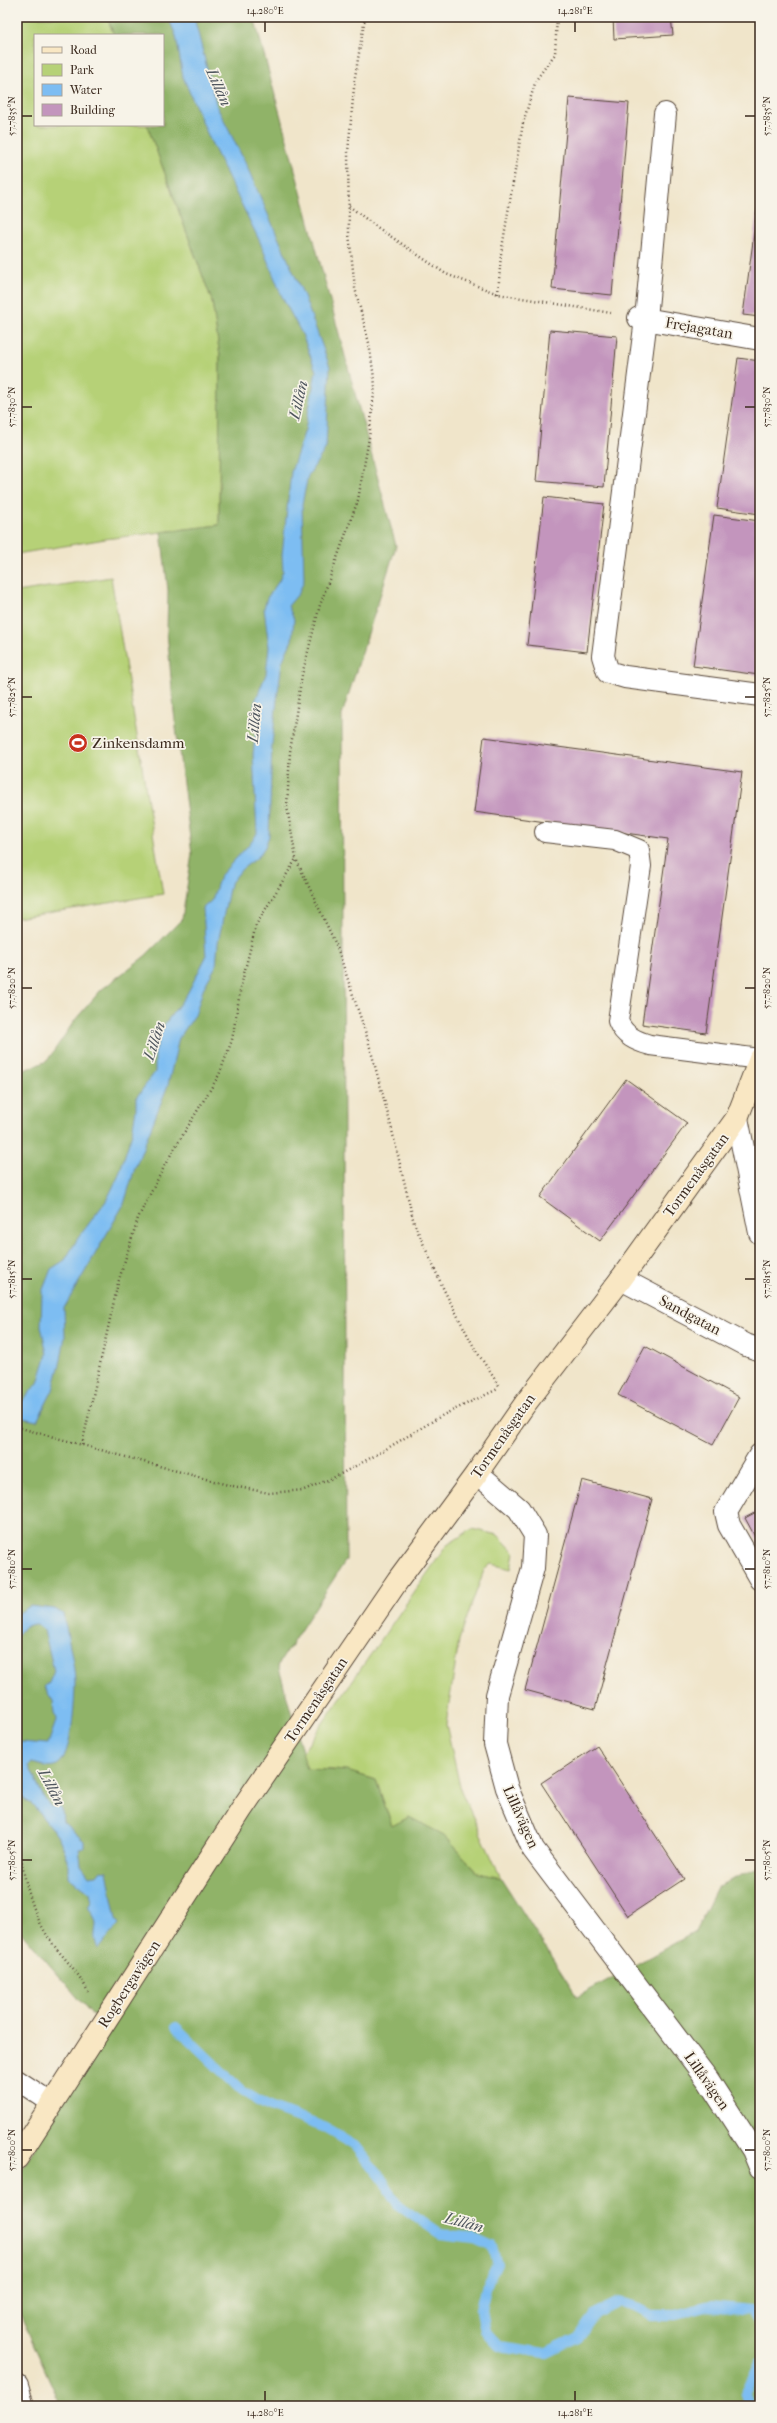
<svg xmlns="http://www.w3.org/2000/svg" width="777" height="2423" viewBox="0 0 777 2423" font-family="'IM FELL French Canon',serif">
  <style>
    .green { fill: #b6d177; stroke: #787e4a }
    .forest { fill: #90b368; stroke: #666e43 }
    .water { fill: #7dbdf2; stroke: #5c7488 }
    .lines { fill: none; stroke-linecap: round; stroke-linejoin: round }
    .stream { stroke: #7dbdf2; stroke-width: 10 }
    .building { fill: #c395bd }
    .lane-casing { stroke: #564638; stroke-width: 22 }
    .street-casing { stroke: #564638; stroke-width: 24 }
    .secondary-casing { stroke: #564638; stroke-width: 24 }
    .path { stroke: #564638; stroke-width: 2.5; stroke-dasharray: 1 3; stroke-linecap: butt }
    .lane { stroke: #fff; stroke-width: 20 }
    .street { stroke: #fff; stroke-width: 22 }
    .secondary { stroke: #f9e7c3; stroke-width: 22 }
    .ticks { fill: none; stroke: #3b2a1e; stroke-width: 1.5 }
    .labels { text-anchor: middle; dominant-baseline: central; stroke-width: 3.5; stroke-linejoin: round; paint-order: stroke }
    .street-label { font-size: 15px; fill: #3b2a1e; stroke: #f7f3e8 }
    .poi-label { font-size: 15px; fill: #3b2a1e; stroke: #f7f3e8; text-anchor: start }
    .water-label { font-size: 16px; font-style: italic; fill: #4f565e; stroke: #f7f3e8 }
    .neatline { fill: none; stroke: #3b2a1e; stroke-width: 1.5 }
    .ticks-label { font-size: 10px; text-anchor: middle; fill: #3b2a1e }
  </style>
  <rect width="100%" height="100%" fill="#f7f3e8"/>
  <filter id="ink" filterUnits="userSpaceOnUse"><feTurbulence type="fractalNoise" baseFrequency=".025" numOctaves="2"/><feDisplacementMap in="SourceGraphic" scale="8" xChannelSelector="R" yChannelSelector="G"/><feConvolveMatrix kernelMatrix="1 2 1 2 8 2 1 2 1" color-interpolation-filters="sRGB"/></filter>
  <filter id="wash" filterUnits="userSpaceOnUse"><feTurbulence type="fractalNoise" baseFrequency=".012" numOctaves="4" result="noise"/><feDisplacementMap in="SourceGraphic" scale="16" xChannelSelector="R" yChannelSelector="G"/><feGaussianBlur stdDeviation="0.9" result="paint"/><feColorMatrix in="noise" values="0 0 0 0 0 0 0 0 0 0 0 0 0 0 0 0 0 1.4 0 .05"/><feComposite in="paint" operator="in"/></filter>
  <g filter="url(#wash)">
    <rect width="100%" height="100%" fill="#f0e5ca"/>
    <path class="green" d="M17,17H107L114,35H35V125H147L212,301L220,356L219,525L105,539L17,554Z
      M111,577L163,894L17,918V592Z
      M472,1529L498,1535L514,1552L511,1569L491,1564L484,1570L459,1640L446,1724L461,1791L501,1878L478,1873L444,1835L392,1827L376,1780C342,1769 321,1765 286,1776L447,1545Z"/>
    <path class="forest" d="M107,17H254L396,546L342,715L346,1560L278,1665L307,1769L347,1771L376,1780L392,1826L409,1817L444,1835L478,1873L501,1878L577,1997L695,1932L718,1886L760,1867V2406H61L17,2307V2179L102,2026L17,1927V1073L47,1061L75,1020L101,990L145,956L182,919L192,854L174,712L167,632L168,590L161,532L219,525L220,356L212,301L147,125H163V35H114Z"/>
    <path class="water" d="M168,17H194L217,107L244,160L304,296L330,367L326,448L308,476L302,504L304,580L299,593L288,606L294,619L292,640L282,662L277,700L272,744L269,836L265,847L258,857L242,869L230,884L218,943L216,966L204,987L195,1015L179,1038L168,1085L135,1168L124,1204L64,1308L65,1336L61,1360L53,1390L37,1421L17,1417V1407L38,1383L47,1354L41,1326L42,1292L51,1269L65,1260L78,1238L106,1201L118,1177L132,1133L136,1109V1098L155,1072V1052L164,1025L187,994L206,957L203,908L212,900L220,876L253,840L257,833L253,754L257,722L254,704L266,674L269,647L264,608L267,598L279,581L283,571L282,555L291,472L305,430L316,371L302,334L283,299L260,242L210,140L183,77L176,36Z
      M30,1606L55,1609L63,1614C67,1633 75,1665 75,1683C75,1699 72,1758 57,1765C47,1769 40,1764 31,1763L29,1766L44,1798L51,1807L56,1805L62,1809L63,1822L84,1841V1847L79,1848L81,1865L89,1876L97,1875L101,1870L107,1871L116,1920L119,1924L98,1949C93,1937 95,1936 96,1924C96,1918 91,1912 88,1907L91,1902L89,1892L68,1877V1860L59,1838L32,1804L25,1800L17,1789V1745L21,1742L48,1744L57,1718L54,1713L53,1701L44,1687L49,1683L54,1671L44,1630L37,1624C28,1624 22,1628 17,1636V1614Z"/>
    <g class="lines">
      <path class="stream" d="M176,2027L242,2091L269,2107L326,2128L355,2145L384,2182L398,2205L440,2234L475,2238L492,2246L497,2264L487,2284L481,2310L485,2331L499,2346L545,2353L578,2337L595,2314L619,2302L634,2306L651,2315H675L710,2306L751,2310L760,2325
        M749,2406L745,2395L760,2363"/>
    </g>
    <g id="blocks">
      <path class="building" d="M613,17H671L673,35L614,39Z
        M569,98L629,103L612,295L552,289Z
        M759,197L760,198V317L743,315Z
        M550,330L617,336L604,487L536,481Z
        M738,358L760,361V514L717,508Z
        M544,497L604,504L587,652L527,645Z
        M714,515L760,521L759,675L693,666Z
        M484,737L742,772L706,1033L642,1024L668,839L474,812Z
        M626,1079L687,1123L600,1241L540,1197Z
        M645,1346L739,1397L713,1445L618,1395Z
        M582,1480L652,1499L595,1709L525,1690Z
        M760,1510V1546L745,1518Z
        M597,1746L684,1879L628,1916L541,1783Z"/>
    </g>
  </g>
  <g filter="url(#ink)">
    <use href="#blocks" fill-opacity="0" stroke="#564638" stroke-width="1"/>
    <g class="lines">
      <g class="lane-casing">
        <path id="lane" d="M545,832L615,840L639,850L641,866L618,1021C624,1036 636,1041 650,1045L760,1059
          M17,2080L52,2103"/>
      </g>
      <g class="street-casing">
        <path id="street" d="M665,114L646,319L603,656L608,672L625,677L760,695
          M639,318L760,339
          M737,1118L760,1233
          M621,1279L746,1345L760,1350
          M760,1455L726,1512L729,1525L760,1579
          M477,1473L519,1509L535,1535L533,1568L497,1695L495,1744L507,1788L533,1849L708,2080L753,2150L760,2167
          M17,2385L23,2406"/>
      </g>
      <g class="secondary-casing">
        <path id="secondary" d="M17,2158L241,1810L398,1580L477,1473L525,1404L621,1279L737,1118L760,1059"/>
      </g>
      <path class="path" d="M365,17L355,77L348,152L349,234L355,288L369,343L375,385L369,438L358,500L320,605L302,675L290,752L287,807L296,859L337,947L368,1040L390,1122L414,1223L444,1290L475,1349L500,1387
        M349,206L374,225L446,274L498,294L611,313
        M498,294L501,254L523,123L536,80L555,54L557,17
        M17,1427L228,1485L269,1493L304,1490L335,1477L376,1455L443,1415L498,1389
        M82,1445L118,1283L138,1218L167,1161L219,1075L232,1040L241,986L256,925L296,859
        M17,1830C22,1868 28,1907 50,1940C62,1957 80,1973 88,1992"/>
      <use href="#lane" class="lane"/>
      <use href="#street" class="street"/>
      <use href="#secondary" class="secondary"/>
    </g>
  </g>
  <path class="ticks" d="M265,22V32M575,22V32M22,116H32M745,116H755M22,407H32M745,407H755M22,697H32M745,697H755M22,988H32M745,988H755M22,1279H32M745,1279H755M22,1569H32M745,1569H755M22,1860H32M745,1860H755M22,2150H32M745,2150H755M265,2391V2401M575,2391V2401"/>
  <defs>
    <g id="stadium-disc" transform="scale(1)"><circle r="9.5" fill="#c8321e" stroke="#f7f3e8"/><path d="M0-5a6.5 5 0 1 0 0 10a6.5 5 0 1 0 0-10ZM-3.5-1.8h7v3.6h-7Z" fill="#fff"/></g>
  </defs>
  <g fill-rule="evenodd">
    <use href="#stadium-disc" x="78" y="743"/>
  </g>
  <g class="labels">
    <g class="street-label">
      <text transform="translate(699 328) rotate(10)">Frejagatan</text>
      <text transform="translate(696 1175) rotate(-54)">Tormenåsgatan</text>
      <text transform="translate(690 1315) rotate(28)">Sandgatan</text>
      <text transform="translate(503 1436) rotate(-55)">Tormenåsgatan</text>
      <text transform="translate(316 1700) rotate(-56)">Tormenåsgatan</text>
      <text transform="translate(521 1817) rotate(66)">Lillåvägen</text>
      <text transform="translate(129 1984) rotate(-57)">Rogbergavägen</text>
      <text transform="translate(707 2081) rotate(55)">Lillåvägen</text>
    </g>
    <g class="poi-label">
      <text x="92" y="743">Zinkensdamm</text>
    </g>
    <g class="water-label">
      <text transform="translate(219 87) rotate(66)">Lillån</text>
      <text transform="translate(298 400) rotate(-77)">Lillån</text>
      <text transform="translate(254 723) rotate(-85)">Lillån</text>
      <text transform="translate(154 1041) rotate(-72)">Lillån</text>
      <text transform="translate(52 1787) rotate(62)">Lillån</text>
      <text transform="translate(464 2222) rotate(15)">Lillån</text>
    </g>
  </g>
  <rect width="777" height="2423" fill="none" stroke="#f7f3e8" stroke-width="44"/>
  <rect x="34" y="34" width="130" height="92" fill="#f7f3e8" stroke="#aca397"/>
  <rect x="42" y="47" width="20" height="6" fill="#f9e7c3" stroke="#aca397"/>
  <text x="70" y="54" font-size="12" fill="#3b2a1e">Road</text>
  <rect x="42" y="64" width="20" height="12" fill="#b6d177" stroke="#aca397"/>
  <text x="70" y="74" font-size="12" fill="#3b2a1e">Park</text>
  <rect x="42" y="84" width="20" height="12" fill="#7dbdf2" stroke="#aca397"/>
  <text x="70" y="94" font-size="12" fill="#3b2a1e">Water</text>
  <rect x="42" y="104" width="20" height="12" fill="#c395bd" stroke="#aca397"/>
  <text x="70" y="114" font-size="12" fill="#3b2a1e">Building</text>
  <rect x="22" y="22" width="733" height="2379" class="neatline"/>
  <g class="ticks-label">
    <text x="265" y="14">14.280°E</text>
    <text x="575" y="14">14.281°E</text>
    <text transform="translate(11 116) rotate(-90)" y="4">57.7835°N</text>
    <text transform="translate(766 116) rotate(-90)" y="4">57.7835°N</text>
    <text transform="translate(11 407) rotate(-90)" y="4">57.7830°N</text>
    <text transform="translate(766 407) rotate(-90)" y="4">57.7830°N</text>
    <text transform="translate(11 697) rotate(-90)" y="4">57.7825°N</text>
    <text transform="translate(766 697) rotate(-90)" y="4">57.7825°N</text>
    <text transform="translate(11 988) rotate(-90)" y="4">57.7820°N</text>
    <text transform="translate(766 988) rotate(-90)" y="4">57.7820°N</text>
    <text transform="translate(11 1279) rotate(-90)" y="4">57.7815°N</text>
    <text transform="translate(766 1279) rotate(-90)" y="4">57.7815°N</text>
    <text transform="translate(11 1569) rotate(-90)" y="4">57.7810°N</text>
    <text transform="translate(766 1569) rotate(-90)" y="4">57.7810°N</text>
    <text transform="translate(11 1860) rotate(-90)" y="4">57.7805°N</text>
    <text transform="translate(766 1860) rotate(-90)" y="4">57.7805°N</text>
    <text transform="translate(11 2150) rotate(-90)" y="4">57.7800°N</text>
    <text transform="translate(766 2150) rotate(-90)" y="4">57.7800°N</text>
    <text x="265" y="2416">14.280°E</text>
    <text x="575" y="2416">14.281°E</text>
  </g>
</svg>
